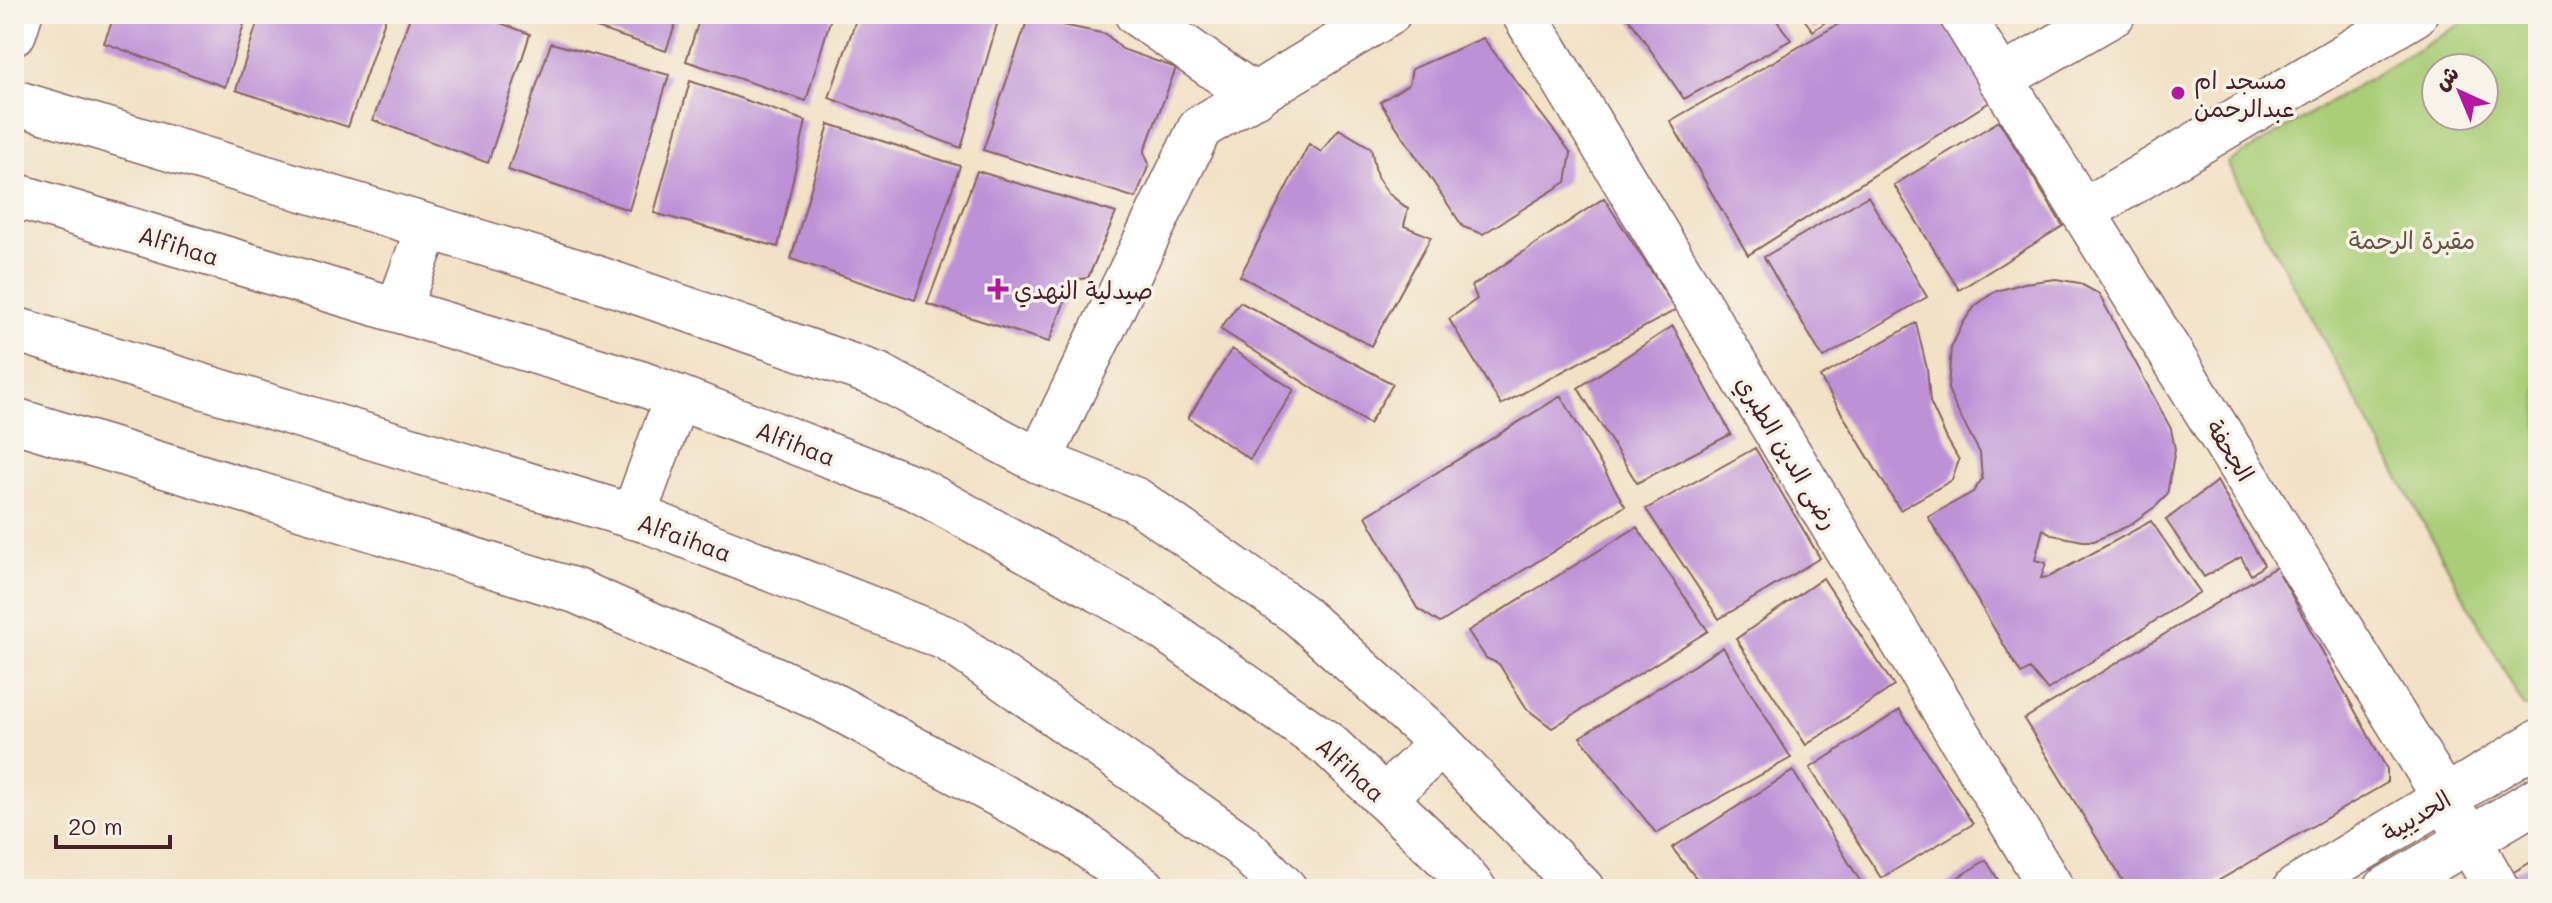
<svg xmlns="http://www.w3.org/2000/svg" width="2552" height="903" viewBox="0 0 2552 903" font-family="Mali,'Playpen Sans Arabic',sans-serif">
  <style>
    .green { fill: #a9ce77; stroke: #7a7651; stroke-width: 2; fill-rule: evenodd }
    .building { fill: #be91d7 }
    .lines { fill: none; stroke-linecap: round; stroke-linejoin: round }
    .minor-casing { stroke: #856361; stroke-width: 47 }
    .minor { stroke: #fff; stroke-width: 44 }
    .poi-dot { fill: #b5179e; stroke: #f7f3e8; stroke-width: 3 }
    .labels { text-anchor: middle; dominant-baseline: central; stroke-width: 7; stroke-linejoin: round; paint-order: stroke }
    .poi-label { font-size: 24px; fill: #4a1f2b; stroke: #f7f3e8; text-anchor: start }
    .park-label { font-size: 24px; fill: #665442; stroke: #f7f3e8 }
    .street-label { font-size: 24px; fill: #4a1f2b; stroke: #f7f3e8 }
  </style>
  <rect width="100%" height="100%" fill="#f7f3e8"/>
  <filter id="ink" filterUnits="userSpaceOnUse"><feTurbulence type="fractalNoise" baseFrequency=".0125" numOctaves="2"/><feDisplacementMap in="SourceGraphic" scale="16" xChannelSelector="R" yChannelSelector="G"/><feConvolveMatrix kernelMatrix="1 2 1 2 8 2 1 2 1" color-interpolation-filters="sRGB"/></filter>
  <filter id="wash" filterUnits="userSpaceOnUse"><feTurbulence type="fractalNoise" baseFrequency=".006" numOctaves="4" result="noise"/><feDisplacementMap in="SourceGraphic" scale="32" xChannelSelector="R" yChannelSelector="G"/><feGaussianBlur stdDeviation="1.8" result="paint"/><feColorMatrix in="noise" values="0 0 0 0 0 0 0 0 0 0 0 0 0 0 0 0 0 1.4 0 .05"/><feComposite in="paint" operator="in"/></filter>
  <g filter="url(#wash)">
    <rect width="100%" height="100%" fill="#f2e1c5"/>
    <path class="green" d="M2478,14H2538V706L2524,707L2227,163ZM2436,68H2484V116H2436Z"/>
    <g id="blocks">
      <path class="building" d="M115,14H247L225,87L104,43Z
        M260,14H387L348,127L236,90Z
        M411,14H476L530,34L488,163L373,120Z
        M554,14H679L666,51Z
        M701,14H832L806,101L686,61Z
        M858,14H1000L961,148L829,98Z
        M1626,14H1772L1791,40L1684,99Z
        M1800,14H1837L1813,31Z
        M1856,14H1941L1996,98L1748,255L1670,121Z
        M1028,18L1106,34L1122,49L1176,68L1144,152L1149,164L1136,198L983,150Z
        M1483,38L1571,153L1566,182L1483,234L1463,227L1380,102L1409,84L1412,69Z
        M551,43L669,75L629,210L508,170Z
        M690,81L806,121L778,247L654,213Z
        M1999,121L2063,226L1959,290L1894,185Z
        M829,124L960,166L915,300L791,259Z
        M1339,129L1371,148L1377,177L1388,193L1408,209L1404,226L1431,237L1371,346L1240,276L1309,144L1321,152Z
        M977,171L1116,213L1088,278L1073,280L1049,342L927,304Z
        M1868,196L1927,297L1823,358L1764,257Z
        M1604,198L1676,310L1501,405L1449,319L1477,299L1472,286Z
        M2056,279L2079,283L2099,294L2171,429L2175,449L2167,495L2156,506L2128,526L2094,541H2083L2053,535L2043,529L2035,560L2046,563L2041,578L2049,577L2151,521L2200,592L2047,690L2030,669L2021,674L1928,517L1973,492L1982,479L1980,453L1955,406L1948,389L1951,348L1963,323L1975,306L1994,292L2024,283Z
        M1240,302L1393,384L1369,424L1220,329Z
        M1916,323L1927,369L1930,402L1947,439L1959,460L1952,480L1900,510L1820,377Z
        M1673,326L1731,434L1637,483L1578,388Z
        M1232,349L1294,390L1250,459L1188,418Z
        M1561,396L1625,506L1440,623L1417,608L1366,516Z
        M1755,448L1820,558L1719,619L1646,509Z
        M2217,481L2264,565L2251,575L2241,557L2204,577L2166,520Z
        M1637,527L1708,631L1552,728L1527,709L1499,664L1486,658L1468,631Z
        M2276,567L2387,769V783L2204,889H2128L2024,719Z
        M1823,578L1894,686L1806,745L1736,639Z
        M1723,647L1791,758L1656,833L1580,737Z
        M1900,710L1973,824L1881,878L1810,768Z
        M1793,771L1865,889H1705L1672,848Z
        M2538,858V889H2512L2505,877Z
        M1986,860L2004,889H1939Z"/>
    </g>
  </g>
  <g filter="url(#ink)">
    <use href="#blocks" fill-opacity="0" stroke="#856361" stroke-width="2"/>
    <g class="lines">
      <g class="minor-casing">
        <path id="minor" d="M1137,14L1255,96
          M1524,14L2052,889
          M1961,14L2445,798L2497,889
          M14,33L20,14
          M2000,79L2113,14
          M14,102L579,272L878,375L1039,461L1136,500L1299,614L1432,735L1582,889
          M14,195L640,383L915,488L1146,616L1329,745L1454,865L1474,889
          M2084,211L2415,14
          M398,310L428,227
          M14,329L648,521L948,639L1241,845L1285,889
          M14,420L576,591L825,701L1075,836L1144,889
          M1039,461L1200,128L1388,14
          M633,517L677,397
          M1384,798L1441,744
          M2295,889L2538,742
          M2386,889L2538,799"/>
      </g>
      <use href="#minor" class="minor"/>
    </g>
  </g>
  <g class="poi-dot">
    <circle cx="2178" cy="93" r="8"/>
    <path d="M994 277h8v8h8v8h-8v8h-8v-8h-8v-8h8z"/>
  </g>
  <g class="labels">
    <g class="poi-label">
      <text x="2194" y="79">مسجد ام<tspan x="2194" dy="28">عبدالرحمن</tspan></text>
      <text x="1014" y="289">صيدلية النهدي</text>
    </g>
    <g class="park-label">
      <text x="2412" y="239">مقبرة الرحمة</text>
    </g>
    <g class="street-label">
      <text transform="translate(179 245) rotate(17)">Alfihaa</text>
      <text transform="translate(796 443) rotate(21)">Alfihaa</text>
      <text transform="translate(2231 450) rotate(58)">الجحفة</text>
      <text transform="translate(1788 452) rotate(59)">رضى الدين الطبري</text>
      <text transform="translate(685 537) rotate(20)">Alfaihaa</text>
      <text transform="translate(1351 769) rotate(42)">Alfihaa</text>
      <text transform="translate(2416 815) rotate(-31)">الحديبية</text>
    </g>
  </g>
  <rect width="2552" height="903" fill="none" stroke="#f7f3e8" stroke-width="48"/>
  <g transform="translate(2460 92) rotate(316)"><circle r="38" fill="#f7f3e8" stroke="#b29e9c" stroke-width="2"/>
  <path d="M0-6L14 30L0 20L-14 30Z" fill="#b5179e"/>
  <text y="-12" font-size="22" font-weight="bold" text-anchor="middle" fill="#4a1f2b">ش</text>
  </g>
  <path d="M56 835v12h114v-12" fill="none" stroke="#4a1f2b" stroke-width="4"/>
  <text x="68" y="835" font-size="24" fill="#4a1f2b" stroke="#f7f3e8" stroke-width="6" paint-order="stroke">20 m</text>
</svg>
